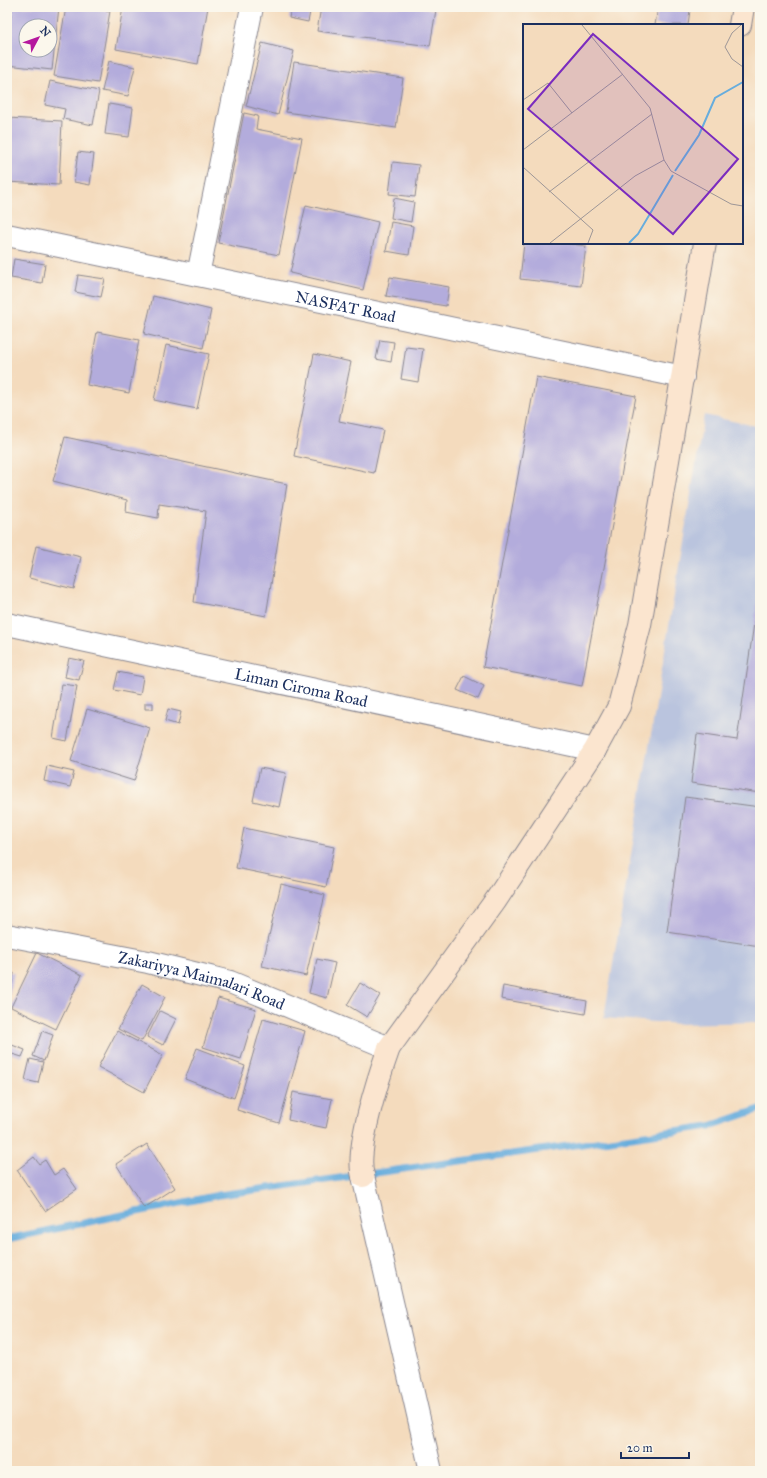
<svg xmlns="http://www.w3.org/2000/svg" width="767" height="1478" viewBox="0 0 767 1478" font-family="'IM FELL Great Primer',serif">
  <style>
    .industrial { fill: #bac4de }
    .lines { fill: none; stroke-linecap: round; stroke-linejoin: round }
    .stream { stroke: #67addd; stroke-width: 7 }
    .building { fill: #b3acdc; fill-rule: evenodd }
    .street-casing { stroke: #88858e; stroke-width: 24 }
    .secondary-casing { stroke: #88858e; stroke-width: 24 }
    .street { stroke: #fff; stroke-width: 22 }
    .secondary { stroke: #fbe5cf; stroke-width: 22 }
    .labels { text-anchor: middle; dominant-baseline: central; stroke-width: 3; stroke-linejoin: round; paint-order: stroke }
    .street-label { font-size: 16px; fill: #1b2f5e; stroke: #fbf7ec }
    .inset-river { fill: none; stroke: #67addd; stroke-width: 2 }
    .inset-road { fill: none; stroke: #9d9697; stroke-width: 1 }
    .view { fill: #7b2cbf; fill-opacity: 0.15; stroke: #7b2cbf; stroke-width: 2 }
    .inset-edge { fill: none; stroke: #1b2f5e; stroke-width: 2 }
  </style>
  <rect width="100%" height="100%" fill="#fbf7ec"/>
  <filter id="ink" filterUnits="userSpaceOnUse"><feTurbulence type="fractalNoise" baseFrequency=".025" numOctaves="2"/><feDisplacementMap in="SourceGraphic" scale="8" xChannelSelector="R" yChannelSelector="G"/><feConvolveMatrix kernelMatrix="1 2 1 2 8 2 1 2 1" color-interpolation-filters="sRGB"/></filter>
  <filter id="wash" filterUnits="userSpaceOnUse"><feTurbulence type="fractalNoise" baseFrequency=".012" numOctaves="4" result="noise"/><feDisplacementMap in="SourceGraphic" scale="16" xChannelSelector="R" yChannelSelector="G"/><feGaussianBlur stdDeviation="0.9" result="paint"/><feColorMatrix in="noise" values="0 0 0 0 0 0 0 0 0 0 0 0 0 0 0 0 0 1.4 0 .05"/><feComposite in="paint" operator="in"/></filter>
  <g filter="url(#wash)">
    <rect width="100%" height="100%" fill="#f4dbbd"/>
    <path class="industrial" d="M704,415L760,427V1022L679,1024L604,1018Z"/>
    <g class="lines">
      <path class="stream" d="M7,1239L219,1195L710,1126L760,1109"/>
    </g>
    <g id="blocks">
      <path class="building" d="M12,7H59L52,70L7,65V47ZM26,26H50V50H26Z
        M66,7H90L110,11L98,83L54,76Z
        M123,7H208L198,64L116,49Z
        M291,7H311L308,22L289,18Z
        M321,7H420L436,10L430,46L317,31Z
        M658,7L690,10L688,25H655Z
        M262,43L294,51L278,115L246,106Z
        M109,61L135,67L128,96L102,91Z
        M294,62L403,78L396,128L286,112Z
        M50,81L99,91L93,125L63,119L65,109L45,105Z
        M109,104L133,108L129,137L105,134Z
        M244,113L258,116L256,129L302,138L279,255L218,243Z
        M7,118L62,121L59,185L7,182Z
        M78,152L94,154L90,185L74,182Z
        M393,162L419,165L415,197L389,194Z
        M394,198L414,202L411,222L391,218Z
        M306,205L378,222L363,290L290,273Z
        M391,222L413,226L409,255L386,251Z
        M524,243H563L586,246L581,286L520,279Z
        M14,259L45,264L42,283L11,278Z
        M78,275L105,279L101,297L75,292Z
        M390,277L449,287L446,306L386,296Z
        M153,296L211,310L203,348L144,334Z
        M97,332L139,340L129,393L87,385Z
        M380,340L394,342L391,362L376,359Z
        M166,345L209,354L197,409L154,400Z
        M406,347L423,349L418,382L401,379Z
        M314,354L351,362L339,421L383,430L374,473L294,456Z
        M536,377L636,396L582,686L483,667Z
        M65,437L287,484L266,616L194,602L206,511L159,504L158,518L126,512L127,500L53,481Z
        M36,546L81,557L74,589L29,578Z
        M759,589L760,793L691,783L697,734L737,740Z
        M69,658L84,661L79,680L65,677Z
        M118,672L143,677L140,695L114,690Z
        M464,676L484,686L478,699L457,690Z
        M62,684L77,686L67,741L53,738Z
        M145,703H153V709H145Z
        M87,709L150,728L134,781L71,761Z
        M168,709L181,712L178,725L165,721Z
        M47,766L74,772L70,787L44,781Z
        M260,768L286,773L279,807L253,801Z
        M685,797L760,807V946L667,932Z
        M244,828L334,847L326,887L236,868Z
        M281,884L325,895L306,976L262,966Z
        M37,953L82,975L56,1029L11,1007Z
        M317,959L335,963L327,998L309,993Z
        M7,972L14,973L8,1001H7Z
        M360,983L380,995L367,1017L347,1005Z
        M142,984L165,997L142,1041L118,1029Z
        M503,986L587,1001L585,1014L501,999Z
        M218,998L256,1009L241,1059L203,1047Z
        M160,1011L176,1019L163,1045L147,1037Z
        M263,1019L305,1031L279,1123L237,1110Z
        M42,1031L53,1035L44,1061L33,1056Z
        M117,1031L163,1055L144,1092L98,1067Z
        M12,1045L25,1050L22,1057L9,1053Z
        M197,1048L245,1066L234,1098L185,1079Z
        M30,1059L43,1062L38,1083L25,1080Z
        M293,1092L332,1099L326,1128L288,1120Z
        M147,1144L175,1188L144,1208L116,1164Z
        M34,1157L39,1164L45,1160L54,1175L63,1169L77,1189L45,1211L17,1170Z"/>
    </g>
  </g>
  <g filter="url(#ink)">
    <use href="#blocks" fill-opacity="0" stroke="#88858e" stroke-width="1"/>
    <g class="lines">
      <g class="street-casing">
        <g id="street">
          <path id="s1" d="M7,235L683,377"/>
          <path d="M198,275L252,7"/>
          <path id="s2" d="M7,624L595,750"/>
          <path id="s3" d="M7,935L148,962L230,982L389,1048"/>
          <path d="M363,1176L431,1471"/>
        </g>
      </g>
      <g class="secondary-casing">
        <path id="secondary" d="M740,25L743,7
          M363,1176C355,1149 379,1076 389,1048L496,900L595,750L619,706L640,625L705,243"/>
      </g>
      <use href="#street" class="street"/>
      <use href="#secondary" class="secondary"/>
    </g>
  </g>
  <g class="labels">
    <g class="street-label">
      <text stroke="none"><textPath href="#s1" startOffset="346">NASFAT Road</textPath></text>
      <text stroke="none"><textPath href="#s2" startOffset="301">Liman Ciroma Road</textPath></text>
      <text stroke="none"><textPath href="#s3" startOffset="200">Zakariyya Maimalari Road</textPath></text>
    </g>
  </g>
  <g transform="translate(523 24)">
    <rect width="220" height="220" fill="#f4dbbd"/>
    <path class="inset-river" d="M152,147L176,111L192,74L220,58M106,219L115,210L150,151"/>
    <path class="inset-road" d="M59,1L127,84L141,136L148,147L208,180L220,182M218,1L209,9L202,23L209,35L220,43M0,76L25,59L49,89M0,126L100,50M0,143L70,206L65,219M26,168L129,90M27,219L112,152L141,136"/>
    <path class="view" d="M70,10L215,135L150,210L5,85Z"/>
    <rect width="220" height="220" class="inset-edge"/>
  </g>
  <rect width="767" height="1478" fill="none" stroke="#fbf7ec" stroke-width="24"/>
  <g transform="translate(38 38) rotate(49)"><circle r="19" fill="#fbf7ec" stroke="#a1a7b3"/>
  <path d="M0-3L7 15L0 10L-7 15Z" fill="#b5179e"/>
  <text y="-6" font-size="11" font-weight="bold" text-anchor="middle" fill="#1b2f5e">N</text>
  </g>
  <path d="M621 1452v6h68v-6" fill="none" stroke="#1b2f5e" stroke-width="2"/>
  <text x="627" y="1452" font-size="12" fill="#1b2f5e" stroke="#fbf7ec" stroke-width="3" paint-order="stroke">20 m</text>
</svg>
